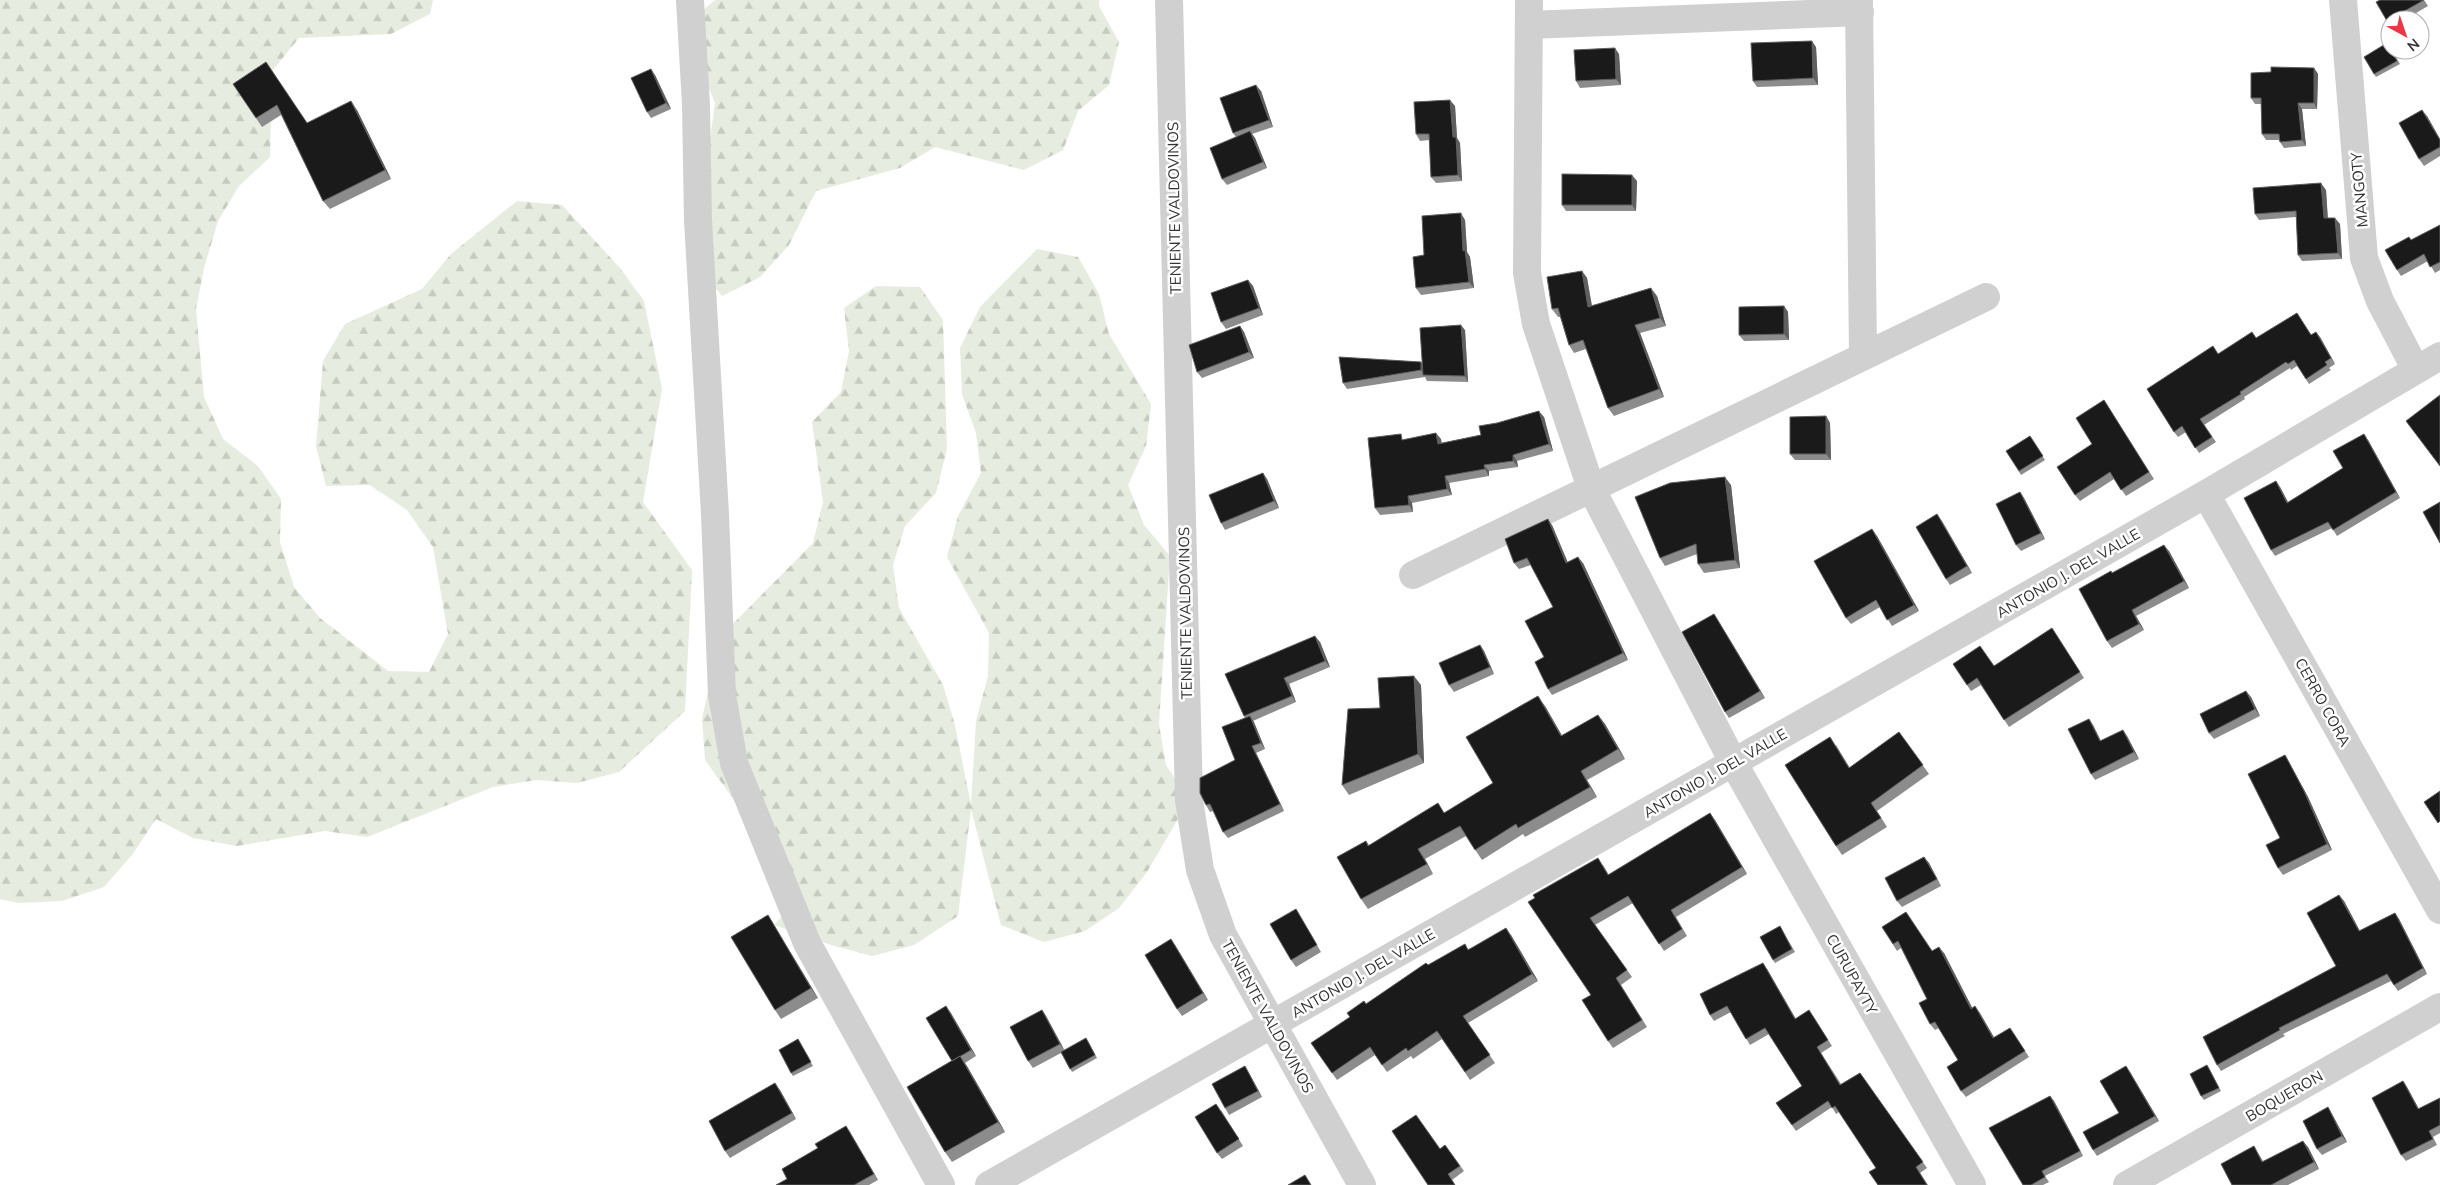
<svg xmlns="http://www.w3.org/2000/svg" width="2440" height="1185" viewBox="0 0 2440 1185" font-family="Mulish,sans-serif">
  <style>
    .forest { fill: url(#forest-firs) }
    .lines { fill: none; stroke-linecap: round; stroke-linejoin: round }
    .minor { stroke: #d0d0d0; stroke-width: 28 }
    .wall { fill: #8c8c8c }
    .shaded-wall { fill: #5f5f5f }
    .building { fill: #1a1a1a; stroke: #5f5f5f }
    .labels { text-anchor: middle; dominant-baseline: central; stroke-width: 5; stroke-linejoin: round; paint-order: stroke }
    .street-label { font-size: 15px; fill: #333; stroke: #fff }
  </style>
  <defs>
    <pattern id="forest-firs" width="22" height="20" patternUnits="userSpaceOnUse" patternTransform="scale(1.25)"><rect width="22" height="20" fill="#e6ecdf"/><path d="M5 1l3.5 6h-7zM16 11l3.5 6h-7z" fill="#c6cbc0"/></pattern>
  </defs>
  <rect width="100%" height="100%" fill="#fff"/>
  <path class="forest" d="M0,0H433L430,14L391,34L299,38L272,71L270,157L239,186L218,221L204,268L196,309L204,397L223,439L258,466L281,499L280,542L294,587L320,618L388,671L429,672L448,634L433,547L407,510L370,485L326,486L316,446L323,361L345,324L422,289L451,254L517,201L562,205L620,268L644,301L662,389L643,502L692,570L685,711L619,772L577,783L536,780L493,787L367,837L325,831L237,846L193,838L156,819L132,855L104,887L62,901L18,903L0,899Z
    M715,0H1099V6L1119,42L1109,85L1078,111L1063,150L1024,170L935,147L900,168L816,191L789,245L760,277L722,296L695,263L684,225L688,181L709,146L715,103L699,64L688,23Z
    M1037,249L1078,257L1099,294L1109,334L1151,404L1146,446L1128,485L1144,525L1170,556L1159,724L1166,765L1189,800L1147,872L1119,908L1085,931L1044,942L1001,925L971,809L958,916L914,945L872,956L831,945L774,925L787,911L758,833L705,760L702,718L722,635L813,543L823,502L812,422L841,392L849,351L844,308L876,286L920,287L943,320L947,449L936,493L905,526L893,565L899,608L943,685L955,725L971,805L976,721L988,676L989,633L947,557L958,516L981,473L976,433L962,394L960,348L980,307Z"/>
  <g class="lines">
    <path class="minor" d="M690,0L696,105L698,220L715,514L722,695L734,763L807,943L941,1185
      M1169,0L1189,800L1200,870L1223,935L1362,1185
      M1529,0L1527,273L1536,324L1591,488L1733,762L1972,1185
      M1859,0L1863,356
      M2343,0L2364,258L2380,301L2416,370
      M1529,25L1860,12
      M2206,494L2440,910
      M1413,575L1986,297
      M989,1185L2206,494L2440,356
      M2127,1185L2440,1007"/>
  </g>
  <path class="wall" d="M2424,0L2428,6L2404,20H2390V25L2387,21Z
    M1816,47L1818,85L1757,87L1753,81Z
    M2390,50H2392L2400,64L2376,77L2374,74Z
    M1619,54L1621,85L1580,88L1576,81Z
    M266,62L307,123L357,110L391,179L330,209L323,201L281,115L262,127L256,118Z
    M2314,68L2318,74L2317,109H2302L2306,146L2284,148L2280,142L2279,140H2266L2262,134L2261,104H2255L2251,98L2271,72Z
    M655,75L671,109L651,118L647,112Z
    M1261,91L1273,127L1252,134L1255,138L1267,168L1227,185L1222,179L1236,137L1233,133Z
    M1455,106L1457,138L1460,143L1462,181L1436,183L1431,177L1429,140L1420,141L1416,134Z
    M2427,116L2440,139V156L2424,166L2419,159Z
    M1637,181L1636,211H1566L1562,205Z
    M2326,190L2328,218L2340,224L2342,259L2302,261L2298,255L2296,217L2259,220L2255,214Z
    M1465,220L1467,252L1470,257L1474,288L1421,295L1416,288L1424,255Z
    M2440,225V270L2435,273L2428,261L2401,276L2397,270L2411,240Z
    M1582,271L1587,278L1592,305L1657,296L1666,326L1640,333L1664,397L1614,416L1608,408L1586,349L1574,353L1569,345L1560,317H1558L1552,309Z
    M1248,280L1253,286L1263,315L1226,329L1221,322Z
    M1784,306L1788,312L1789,340L1744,341L1739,335Z
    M1240,326L1244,332L1254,358L1202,378L1197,372Z
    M1465,330L1468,382L1427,381L1425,377L1347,389L1343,383L1421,362L1423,364Z
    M2311,335L2320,337L2335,364L2329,368L2331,370L2309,384L2297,366L2291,370L2290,368L2244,397L2245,399L2204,425L2216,442L2199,453L2186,432L2178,437L2174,432L2218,354L2256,338Z
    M2104,400L2154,479L2126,496L2114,479L2080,501L2075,495L2092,444Z
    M1826,416L1830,423L1831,460H1795L1790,454Z
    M1544,417L1553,451L1517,461L1518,467L1489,471V476L1449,483L1452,495L1412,503L1413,512L1380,515L1375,508L1405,439H1441V443L1481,435Z
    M2030,436L2045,460L2021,475L2006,451Z
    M2368,440L2400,498L2337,536L2332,528L2275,556L2271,550L2280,487L2288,502L2343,468Z
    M1263,473L1267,479L1279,508L1225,530L1221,523Z
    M1731,485L1740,568L1704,573L1698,564L1697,554L1665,566L1660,558Z
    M2020,492L2024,498L2045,539L2021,551L2016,545Z
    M1937,514L1972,573L1950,585L1946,579Z
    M1552,525L1568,563H1583L1628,660L1552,695L1548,689L1544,657L1553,607L1531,565L1519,569L1514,563Z
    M1877,536L1919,611L1892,626L1880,607L1851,624L1846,618Z
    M2169,551L2189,588L2136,616L2144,630L2112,648L2107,641L2112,573Z
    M1714,614L1765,698L1729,718L1725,712Z
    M2052,628L2084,678L2009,727L1981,685L1971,691L1953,664L1994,666Z
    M1320,642L1330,667L1289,684L1296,702L1253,721L1265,749L1256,753L1284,811L1228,838L1223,832L1213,811L1210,812L1206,805L1235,760L1245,718L1244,716Z
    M1480,645L1484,651L1494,674L1454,692L1449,685Z
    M1421,685L1424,763L1349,795L1342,785L1380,708Z
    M2251,697L2260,716L2214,739L2209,733Z
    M1545,706L1562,736L1598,715L1605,724L1625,759L1587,780L1597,797L1525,837L1523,834L1482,860L1466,836L1425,859L1433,874L1368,909L1361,899L1366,841L1369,845L1445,813L1493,783Z
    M2089,719L2093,725L2101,741L2127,736L2139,759L2095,780L2091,774Z
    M1899,732L1929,774L1877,811L1887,827L1842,855L1836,846V745L1850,768Z
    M2285,755L2289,762L2308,797L2332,850L2283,875L2278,868Z
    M1715,820L1747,874L1676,917L1687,936L1664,951L1633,903L1595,925L1632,977L1621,985L1647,1027L1613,1048L1608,1041L1591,995L1535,898L1603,865L1609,875Z
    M1924,857L1929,863L1941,886L1902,907L1897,901Z
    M2339,895L2344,901L2360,931L2395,913L2399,919L2427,974L2398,991L2391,981L2283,1034L2285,1036L2221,1071L2217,1065L2336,966Z
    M1296,909L1321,952L1296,967L1291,960Z
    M768,915L774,925L818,998L781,1019L775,1010Z
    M1780,926L1795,952L1775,963L1773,960Z
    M1882,927L1932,951L1944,953L1972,1008L1975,1006L1994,1038L2014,1034L2029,1057L1966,1097L1961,1091L1958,1060L1939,1028L1935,1030L1930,1024L1927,999L1901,948L1897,951Z
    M1511,935L1538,981L1468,1023L1495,1063L1470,1080L1442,1039L1413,1059L1411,1056L1387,1072L1375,1055L1337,1080L1311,1043L1350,1017L1366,1004L1428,965L1468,949Z
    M1175,945L1208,1000L1182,1016L1177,1009Z
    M1767,969L1796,1019L1813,1016L1832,1046L1821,1053L1841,1084L1860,1073L1927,1168L1920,1173L1928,1185H1878L1876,1168L1839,1112L1836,1114L1832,1107L1796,1131L1776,1103L1802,1086L1769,1034L1750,1045L1731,1012L1714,1021L1710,1015Z
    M946,1006L976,1056L965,1063L1005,1132L952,1162L945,1152L952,1061Z
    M1042,1010L1046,1016L1064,1050L1088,1041L1097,1058L1072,1072L1061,1053L1033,1068L1028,1061Z
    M798,1039L813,1066L793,1076L791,1073Z
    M2209,1068L2221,1091L2204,1100L2201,1096Z
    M2130,1072L2159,1121L2097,1156L2093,1150L2119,1113Z
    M1249,1073L1262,1097L1229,1115L1225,1108Z
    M2403,1081L2407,1087L2419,1109L2440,1098V1133L2433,1137L2437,1145L2406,1161L2401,1155Z
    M780,1090L796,1119L730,1158L725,1151Z
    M2050,1096L2054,1101L2083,1156L2045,1176L2049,1182L2043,1185H2023Z
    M2328,1107L2332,1114L2347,1142L2322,1155L2317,1149Z
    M1221,1110L1243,1146L1222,1159L1217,1153Z
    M846,1126L878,1180L869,1185H776L787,1179L818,1148Z
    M1445,1145L1464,1171L1452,1180L1428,1185L1440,1149Z
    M2254,1146L2263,1161L2308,1147L2319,1169L2288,1185H2232Z"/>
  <path class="shaded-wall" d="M1812,41L1816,47L1818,85L1813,78Z
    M1615,48L1619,54L1621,85L1616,79Z
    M2314,68L2318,74L2317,109L2314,103Z
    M651,69L655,75L671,109L666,103Z
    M1256,85L1261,91L1273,127L1269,120Z
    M1450,100L1455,106L1457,138L1460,143L1462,181L1458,175L1453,137Z
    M351,101L357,110L391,179L385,170Z
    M2298,103L2302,109L2306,146L2302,140Z
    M2422,110L2427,116L2440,139V140Z
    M1250,131L1255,138L1267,168L1263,162Z
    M1632,175L1637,181L1636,211L1632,205Z
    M2321,183L2326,190L2328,225L2324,218Z
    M1461,213L1465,220L1467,252L1470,257L1474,288L1469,282L1463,251Z
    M2335,218L2340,224L2342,259L2338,253Z
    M1582,271L1587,278L1593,314L1588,307Z
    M1248,280L1253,286L1263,315L1259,308Z
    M1651,288L1657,296L1666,326L1660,318Z
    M1784,306L1788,312L1789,340L1784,334Z
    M1461,325L1465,330L1468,382L1465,376Z
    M1635,325L1640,333L1664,397L1659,389Z
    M1240,326L1244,332L1254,358L1249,352Z
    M2316,332L2320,337L2335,364L2331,358Z
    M1421,362L1425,368L1424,375L1421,370Z
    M1539,411L1544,417L1553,451L1549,444Z
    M1826,416L1830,423L1831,460L1826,454Z
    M1436,433L1441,439L1443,450L1438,444Z
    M2364,434L2368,440L2400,498L2396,492Z
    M1513,455L1517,461L1518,467L1513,461Z
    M1484,465L1489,471V476L1485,469Z
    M1263,473L1267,479L1279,508L1274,501Z
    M1445,476L1449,483L1452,495L1447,489Z
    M1725,477L1731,485L1740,568L1735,560Z
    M2276,481L2280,487L2291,508L2287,503Z
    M2020,492L2024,498L2045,539L2041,533Z
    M1408,496L1412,503L1413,512L1409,505Z
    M1937,514L1942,521L1972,573L1967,566Z
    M1548,519L1552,525L1571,570L1566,563Z
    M1872,529L1877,536L1919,611L1914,605Z
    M2164,545L2169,551L2189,588L2184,581Z
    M1578,557L1583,563L1628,660L1623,653Z
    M2132,610L2136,616L2144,630L2139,624Z
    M1714,614L1718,620L1765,698L1760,691Z
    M1315,636L1320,642L1330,667L1325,661Z
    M1480,645L1484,651L1494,674L1490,667Z
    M1414,676L1421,685L1424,763L1418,754Z
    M1284,678L1289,684L1296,702L1292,696Z
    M2246,691L2251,697L2260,716L2255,709Z
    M1538,696L1545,706L1568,746L1561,736Z
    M1598,715L1605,724L1625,759L1618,749Z
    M1250,716L1254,722L1265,749L1261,743Z
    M2089,719L2093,725L2104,748L2100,741Z
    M2123,730L2127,736L2139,759L2134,752Z
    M1252,746L1256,753L1284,811L1280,804Z
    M2285,755L2289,762L2308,797L2332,850L2327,844Z
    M1581,771L1587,780L1597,797L1590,787Z
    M1710,813L1715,820L1747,874L1742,867Z
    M1418,849L1425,859L1433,874Z
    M1924,857L1929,863L1941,886L1937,879Z
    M2339,895L2344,901L2363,937L2359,931Z
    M2395,913L2399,919L2427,974L2423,968Z
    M768,915L774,925L818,998L811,988Z
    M1506,928L1511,935L1538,981L1532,974Z
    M1171,939L1175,945L1208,1000L1203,993Z
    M1939,947L1944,953L1976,1015L1971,1009Z
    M1763,963L1767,969L1799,1025L1795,1019Z
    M946,1006L951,1013L976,1056L971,1050Z
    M1975,1006L1980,1013L1998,1044L1993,1038Z
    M1042,1010L1046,1016L1065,1051L1060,1044Z
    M960,1056L967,1066L1005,1132L998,1122Z
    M1245,1066L1249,1073L1262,1097L1258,1091Z
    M2126,1066L2130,1072L2159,1121L2155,1116Z
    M2403,1081L2407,1087L2422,1115L2418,1109Z
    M775,1083L780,1090L796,1119L792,1113Z
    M2050,1096L2054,1101L2083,1156L2080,1151Z
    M2328,1107L2332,1114L2347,1142L2342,1136Z
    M846,1126L850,1132L878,1180L874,1174Z
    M2303,1141L2308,1147L2319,1169L2314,1162Z"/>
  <path class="building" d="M2380,0H2424L2387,21L2376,2Z
    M1812,41L1813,78L1753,81L1751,43Z
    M2387,43L2390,48V50H2391L2397,61L2374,74L2364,57Z
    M1615,48L1616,79L1576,81L1574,50Z
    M266,62L307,123L351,101L385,170L323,201L277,105L256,118L233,84Z
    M2271,67L2314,68V103H2298L2302,140L2280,142L2279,134H2262L2261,98H2251V73L2271,72Z
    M651,69L666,103L647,112L631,78Z
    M1256,85L1269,120L1233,133L1220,98Z
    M1450,100L1453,137H1456L1458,175L1431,177L1429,134H1416L1414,102Z
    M2422,110L2440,140V147L2419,159L2399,123Z
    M1250,131L1263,162L1222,179L1210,148Z
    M1562,174L1632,175V205H1562Z
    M2321,183L2324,218H2335L2338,253L2298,255L2296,211L2255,214L2253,188Z
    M1461,213L1463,251L1465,250L1469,282L1416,288L1413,257L1424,255L1422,216Z
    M2440,225V262L2430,267L2424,254L2397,270L2385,250L2409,237L2411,240Z
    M1582,271L1588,307L1651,288L1660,318L1635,325L1659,389L1608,408L1583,340L1569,345L1558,308L1552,309L1547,277Z
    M1248,280L1259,308L1221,322L1211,293Z
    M1784,306V334L1739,335V307Z
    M2297,313L2311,335L2316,332L2331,358L2325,362L2327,365L2306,379L2294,360L2288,364L2286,362L2240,392L2241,394L2200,419L2212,437L2195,448L2182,426L2174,432L2147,389L2213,346L2218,354L2252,332L2256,338Z
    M1461,325L1465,376L1423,375L1420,328Z
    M1240,326L1249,352L1197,372L1189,345Z
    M1339,357L1421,362V370L1343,383Z
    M2440,395V466L2406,421Z
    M2104,400L2149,472L2121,490L2110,472L2075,495L2057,467L2092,444L2076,418Z
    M1539,411L1549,444L1513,455V461L1484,465L1485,469L1445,476L1447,489L1408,496L1409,505L1375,508L1368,438L1401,434L1402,440L1436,433L1438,444L1481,435L1479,426L1497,423Z
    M1826,416V454H1790V417Z
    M2364,434L2396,492L2333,530L2328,522L2271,550L2244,498L2276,481L2287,503L2343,468L2333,451Z
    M2030,436L2043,456L2019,471L2006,451Z
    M1263,473L1274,501L1221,523L1209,495Z
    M1725,477L1735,560L1698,564L1696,544L1660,558L1635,497L1670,483Z
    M2020,492L2041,533L2016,545L1996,504Z
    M2440,502V543L2423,512Z
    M1937,514L1967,566L1946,579L1916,527Z
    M1548,519L1566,563L1578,557L1623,653L1548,689L1535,662L1544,657L1525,621L1553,607L1527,558L1514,563L1505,539Z
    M1872,529L1914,605L1887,620L1876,600L1846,618L1814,561Z
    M2164,545L2184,581L2132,610L2139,624L2107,641L2079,589L2111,571L2112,573Z
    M1714,614L1760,691L1725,712L1682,632Z
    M2052,628L2080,672L2004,720L1977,678L1967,685L1953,664L1980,646L1994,666Z
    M1315,636L1325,661L1284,678L1292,696L1244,716L1225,674Z
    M1480,645L1490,667L1449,685L1439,663Z
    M1414,676L1418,754L1342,785L1348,709L1380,708L1378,678Z
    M2246,691L2255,709L2209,733L2200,714Z
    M1538,696L1561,736L1598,715L1618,749L1581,771L1590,787L1518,828L1516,824L1475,850L1460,826L1418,849L1427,864L1361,899L1337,857L1366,841L1368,846L1438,803L1444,813L1493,783L1466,737Z
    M1250,716L1261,743L1252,746L1280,804L1223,832L1210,804L1206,805L1200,793V778L1235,760L1222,727Z
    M2089,719L2100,741L2123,730L2134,752L2091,774L2068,729Z
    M1899,732L1923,765L1871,803L1881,818L1836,846L1785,765L1830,737L1849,768Z
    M2285,755L2304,791L2327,844L2278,868L2266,845L2280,838L2248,774Z
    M2440,791V821L2438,823L2424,802Z
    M1710,813L1742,867L1671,910L1682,929L1659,944L1628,896L1590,918L1627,970L1616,978L1642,1020L1608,1041L1582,1000L1591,995L1528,902L1535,898L1533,895L1598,858L1608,875Z
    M1924,857L1937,879L1897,901L1885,878Z
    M2339,895L2359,931L2395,913L2423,968L2394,985L2387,974L2279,1028L2280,1030L2217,1065L2203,1037L2336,966L2307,913Z
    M1296,909L1317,945L1291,960L1270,924Z
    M1906,912L1932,951L1939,947L1971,1009L1975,1006L1993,1038L2010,1028L2025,1051L1961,1091L1947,1067L1958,1060L1935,1022L1930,1024L1919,1003L1927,999L1898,941L1893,944L1882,927Z
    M768,915L811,988L775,1010L731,937Z
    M1780,926L1792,949L1773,960L1760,937Z
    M1506,928L1532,974L1463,1016L1490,1055L1465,1072L1437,1031L1408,1051L1406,1048L1382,1065L1370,1047L1332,1073L1311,1043L1350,1017L1347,1013L1364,1001L1366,1004L1426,963L1428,965L1465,944L1468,950Z
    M1171,939L1203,993L1177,1009L1145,955Z
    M1763,963L1795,1019L1809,1010L1828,1040L1817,1047L1840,1085L1860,1073L1923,1162L1916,1167L1927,1185H1878L1869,1172L1876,1168L1835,1106L1832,1108L1828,1101L1792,1125L1776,1103L1802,1086L1765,1028L1746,1039L1727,1006L1710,1015L1700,994Z
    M946,1006L971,1050L952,1061L926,1018Z
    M1042,1010L1060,1044L1028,1061L1010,1027Z
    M1086,1038L1095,1055L1070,1069L1061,1052Z
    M798,1039L811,1062L791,1073L779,1050Z
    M960,1056L998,1122L945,1152L907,1087Z
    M2207,1065L2219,1088L2201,1096L2190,1074Z
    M1245,1066L1258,1091L1225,1108L1212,1084Z
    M2126,1066L2155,1116L2093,1150L2083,1132L2119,1113L2100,1081Z
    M2403,1081L2418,1109L2440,1098V1125L2429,1131L2433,1139L2401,1155L2372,1098Z
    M775,1083L792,1113L725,1151L709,1121Z
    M2050,1096L2080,1151L2042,1171L2045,1177L2031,1185H2023L1989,1128Z
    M1216,1104L1239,1139L1217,1153L1195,1117Z
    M2328,1107L2342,1136L2317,1149L2303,1121Z
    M1416,1115L1440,1149L1445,1145L1460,1166L1448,1174L1455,1185H1428L1392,1131Z
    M846,1126L874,1174L854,1185H776L787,1179L782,1169L818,1148L815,1144Z
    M2303,1141L2314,1162L2271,1185H2232L2221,1164L2254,1146L2262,1162Z
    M1305,1175L1311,1185H1288Z"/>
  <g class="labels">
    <g class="street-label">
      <text transform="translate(2359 190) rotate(-95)">MANGOTY</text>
      <text transform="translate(1174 208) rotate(-91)">TENIENTE VALDOVINOS</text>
      <text transform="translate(2068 573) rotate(-30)">ANTONIO J. DEL VALLE</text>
      <text transform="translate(1185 613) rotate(-91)">TENIENTE VALDOVINOS</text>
      <text transform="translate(2323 702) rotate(61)">CERRO CORA</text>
      <text transform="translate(1715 773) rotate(-30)">ANTONIO J. DEL VALLE</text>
      <text transform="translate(1363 973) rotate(-30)">ANTONIO J. DEL VALLE</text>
      <text transform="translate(1852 974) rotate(61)">CURUPAYTY</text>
      <text transform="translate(1268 1016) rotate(61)">TENIENTE VALDOVINOS</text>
      <text transform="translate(2284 1096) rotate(-30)">BOQUERON</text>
    </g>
  </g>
  <g transform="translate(2405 35) rotate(140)"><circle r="24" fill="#ffffff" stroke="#adadad"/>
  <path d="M0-4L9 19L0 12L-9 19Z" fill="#e63946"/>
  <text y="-8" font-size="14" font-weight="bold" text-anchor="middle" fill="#333333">N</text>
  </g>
</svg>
